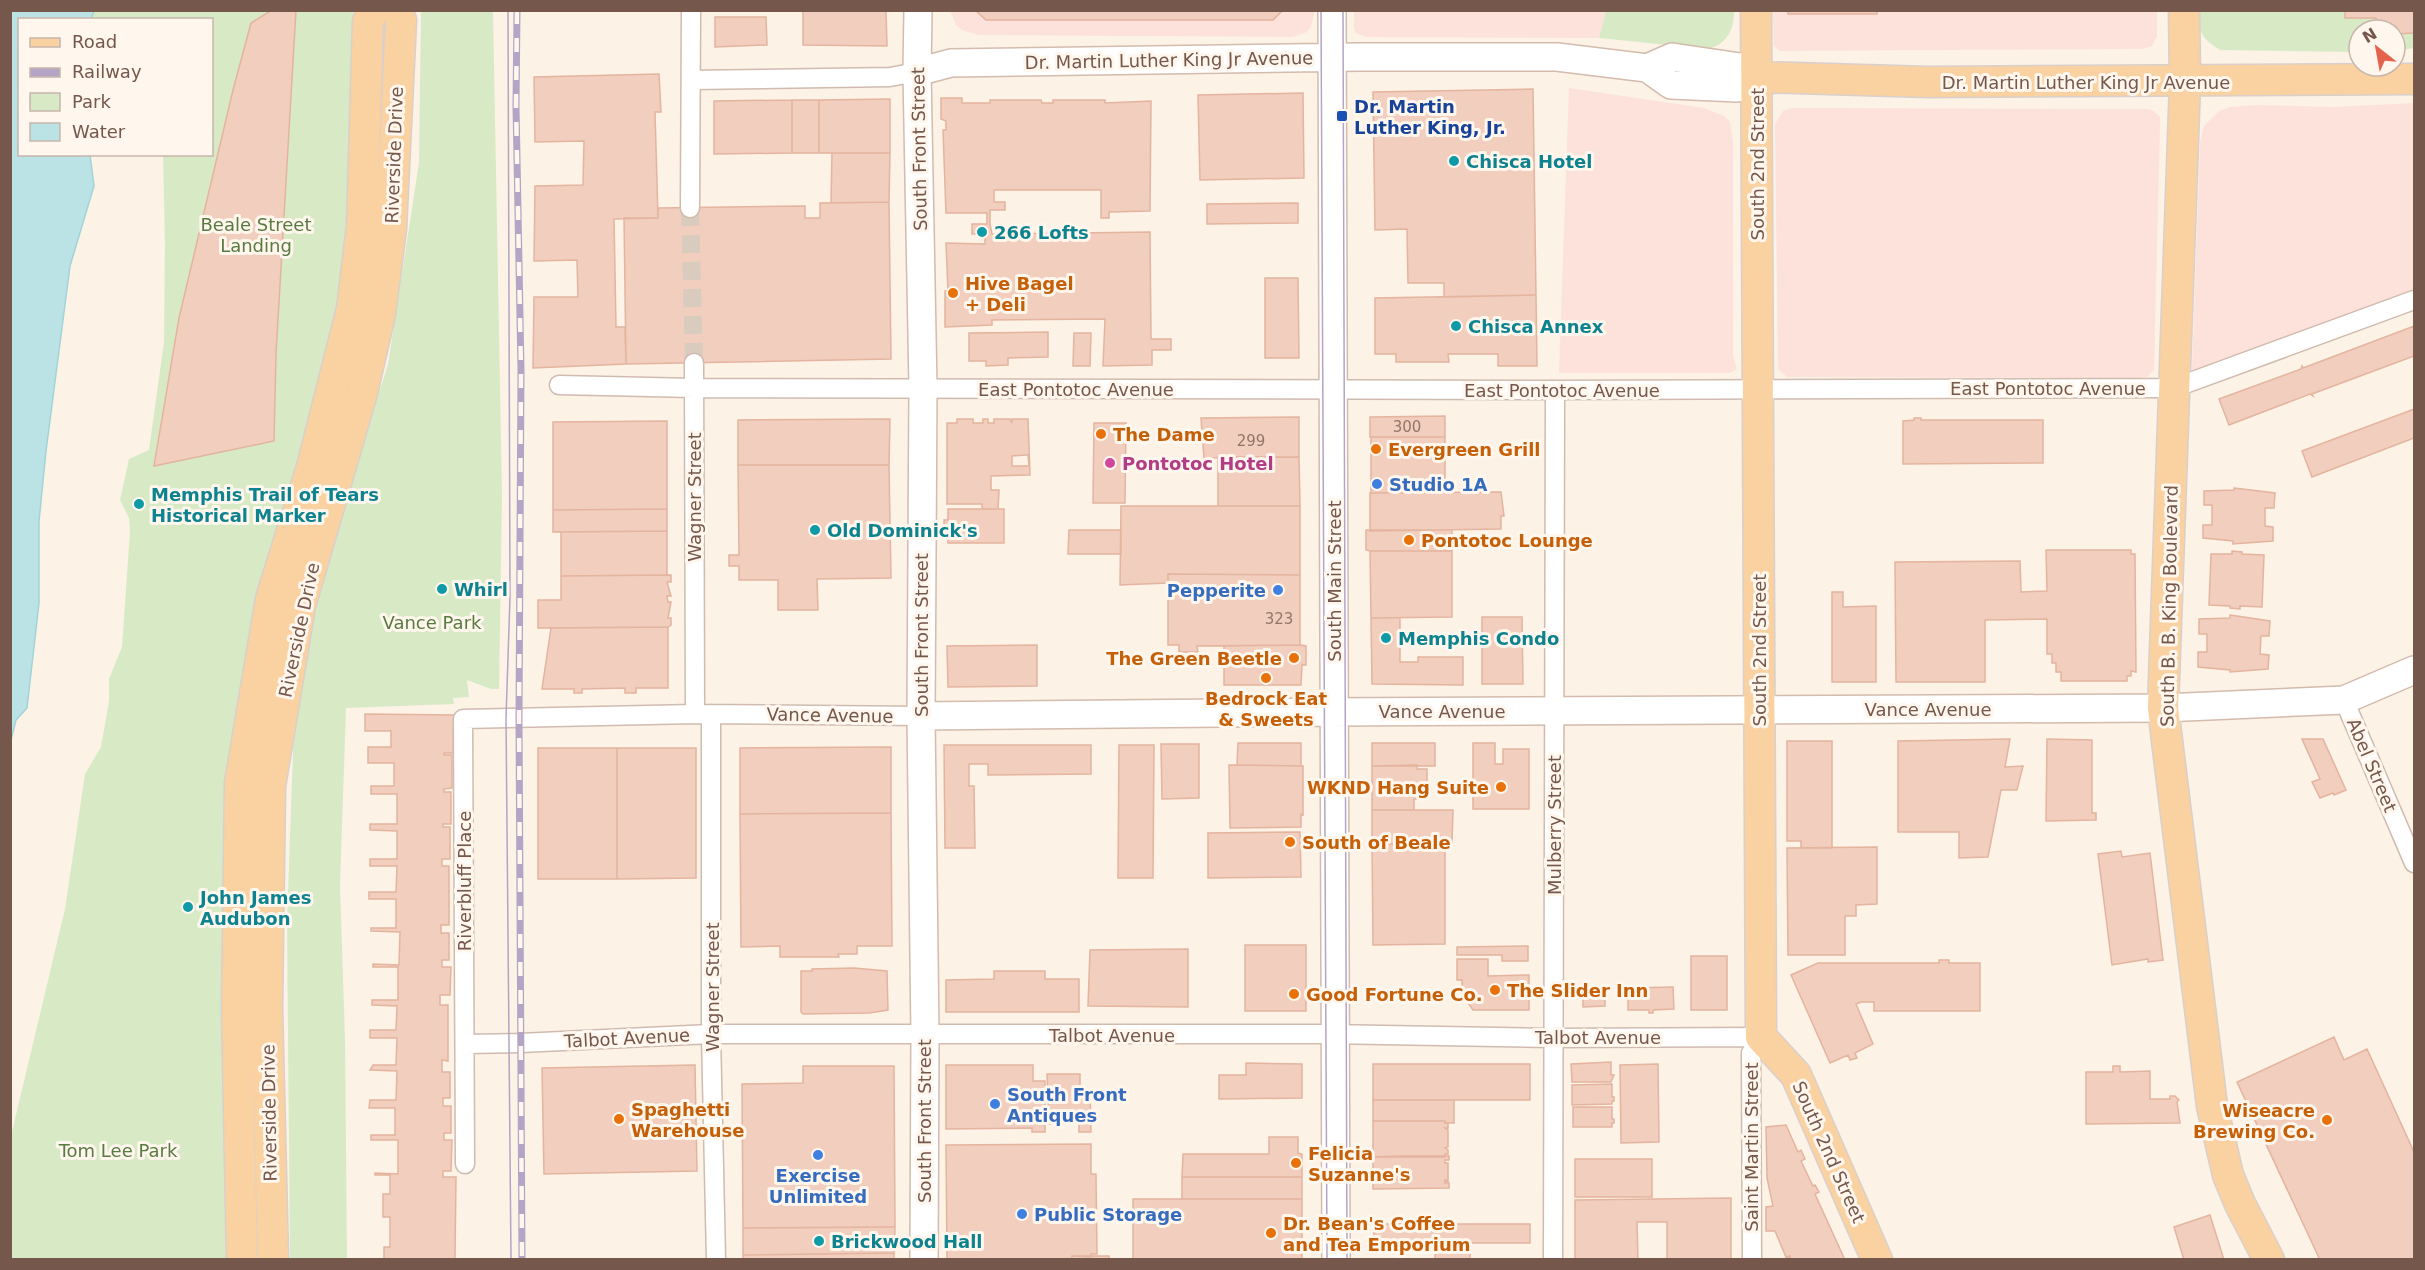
<svg xmlns="http://www.w3.org/2000/svg" width="2425" height="1270" viewBox="0 0 2425 1270" font-family="'DejaVu Sans',sans-serif">
  <style>
    .commercial { fill: #fce2da }
    .green { fill: #d7eac5 }
    .water { fill: #bbe3e6; stroke: #a1d4d8; stroke-width: 1.5 }
    .building { fill: #f1cebe; stroke: #e4b49f; stroke-width: 1.5; fill-rule: evenodd }
    .lines { fill: none; stroke-linecap: round; stroke-linejoin: round }
    .street-tunnel { stroke: #dacbbf; stroke-width: 18; stroke-dasharray: 18 9; stroke-linecap: butt }
    .street-casing { stroke: #d0bbaf; stroke-width: 21 }
    .secondary-casing { stroke: #d3bbad; stroke-width: 30 }
    .primary-casing { stroke: #d9d0cd; stroke-width: 33 }
    .street { stroke: #fff; stroke-width: 18 }
    .secondary { stroke: #fff; stroke-width: 27 }
    .primary { stroke: #fad1a0; stroke-width: 30 }
    .tram { stroke: #b4a4c6; stroke-width: 1.5 }
    .rail-casing { stroke: #b4a4c6; stroke-width: 7 }
    .rail { stroke: #fff6ed; stroke-width: 4.5; stroke-dasharray: 14; stroke-linecap: butt }
    .transit-dot { fill: #1a4fb4; stroke: #fff6ed; stroke-width: 2 }
    .culture-dot { fill: #0f9aa8; stroke: #fff6ed; stroke-width: 2 }
    .food-dot { fill: #e8710a; stroke: #fff6ed; stroke-width: 2 }
    .hotel-dot { fill: #d1479c; stroke: #fff6ed; stroke-width: 2 }
    .shop-dot { fill: #3f7fe0; stroke: #fff6ed; stroke-width: 2 }
    .labels { text-anchor: middle; dominant-baseline: central; stroke-width: 6; stroke-linejoin: round; paint-order: stroke }
    .number-label { font-size: 15px; fill: #957568 }
    .street-label { font-size: 18px; fill: #76574b; stroke: #fff6ed }
    .transit-label { font-size: 18px; font-weight: bold; fill: #164399; stroke: #fff6ed; text-anchor: start }
    .culture-label { font-size: 18px; font-weight: bold; fill: #0d838f; stroke: #fff6ed; text-anchor: start }
    .park-label { font-size: 18px; fill: #587b42; stroke: #fff6ed }
    .food-label { font-size: 18px; font-weight: bold; fill: #c56008; stroke: #fff6ed; text-anchor: start }
    .hotel-label { font-size: 18px; font-weight: bold; fill: #b23c85; stroke: #fff6ed; text-anchor: start }
    .shop-label { font-size: 18px; font-weight: bold; fill: #366cbe; stroke: #fff6ed; text-anchor: start }
  </style>
  <rect width="100%" height="100%" fill="#fcf2e6"/>
  <path class="commercial" d="M1315,10L1311,27L1307,32L1293,37L979,35L962,30L956,25L950,11Z
    M1354,11H1606L1599,38L1366,37L1356,33L1354,29Z
    M1773,11H2157V36L2152,46L2142,49L1780,51L1774,46Z
    M1569,88L1704,108L1724,116L1730,122L1733,142V356L1737,369L1730,373H1559Z
    M2414,103V292L2194,375L2192,370L2200,142L2204,126L2219,111L2230,107L2257,105L2332,107Z
    M1792,108L2147,109L2154,111L2160,117V124L2154,370L2147,377L2139,378L1787,377L1778,369L1775,124L1783,111Z"/>
  <path class="green" d="M94,10L353,11L358,134L337,325L232,781L222,932L226,1259L11,1260V1136L65,909L85,774L101,747L109,701V679L122,647L130,531L129,518L120,500L129,459L149,450L164,342L165,243L163,155L212,154V20L91,19Z
    M421,11H493L502,494L499,689H491L467,680L469,697L453,698L454,704L346,708L340,886L345,1039L347,1259L290,1260L287,921L294,723L309,640L331,547L388,364L419,163Z
    M1606,11H1734C1734,30 1727,44 1708,49L1599,38Z
    M2199,11H2414V48L2395,51V30H2359V52L2220,50C2201,38 2199,33 2199,11Z"/>
  <path class="water" d="M11,10L94,11L91,19L20,20V154L90,155L94,186L70,266L46,451L39,521V603L27,708L16,720L11,740Z"/>
  <path class="building" d="M272,10H296L276,354L274,441L154,466L179,318L233,90L251,23Z
    M803,10H886L887,46L803,45Z
    M975,10H1283L1273,20H986Z
    M1788,10H1877V14H1788Z
    M1932,10H2113V11H1932Z
    M2345,10H2414V33L2395,34V30H2377L2376,18H2345Z
    M715,17H766L767,45L715,47Z
    M659,74L661,112H655L658,218L614,219L616,327H625L626,364L533,368L534,297H578L577,260L534,261L535,186L583,185L584,141L535,142L534,77Z
    M1533,89L1536,295L1444,297V283H1408L1407,229L1375,230L1373,92Z
    M1303,93L1304,178L1200,180L1198,95Z
    M941,98H962V103H990V100H1041L1042,103H1053V100H1105V103L1151,101L1150,211L1109,212V218H1101V190H994V202H1005V210H990V224L992,234L1150,232L1151,339H1171V350H1152V365L1103,366L1105,319L992,320V325L945,327V291H948L946,243L985,244V234H972V224H987V213H946L943,130H946V121L941,119Z
    M890,99V153H819V100Z
    M792,100V153L714,154V101Z
    M792,100H819V153H792Z
    M832,153H890L889,202L831,203Z
    M889,202L891,359L626,364L624,218H658V208L805,206V218H820V203Z
    M1298,203V223L1207,224V204Z
    M1265,278H1298L1299,358H1265Z
    M1536,295L1537,366H1498V354H1448L1449,362H1396V354H1375V298Z
    M2414,326V356L2312,394L2313,396L2310,394L2229,425L2219,399L2301,369L2302,366L2303,368Z
    M1048,332V357L1008,358V365L986,366V361H969V333Z
    M1074,333H1091L1090,366H1073Z
    M2414,409V438L2312,477L2302,451Z
    M1445,416V437H1370V417Z
    M1299,417V457L1204,458L1201,418Z
    M1914,418H1921V420H2043V463L1903,464V421L1914,420Z
    M890,419L889,465H738V420Z
    M957,419H973V423H983V419H988V423H994V419H1010L1012,423V419H1028L1030,475L991,476V490H999L998,509H982V504H947V423H957ZM1026,455H1028L1029,466H1012V456Z
    M667,421V509L553,510V422Z
    M1094,423H1126L1125,503H1093Z
    M1371,437H1445V492L1371,493Z
    M1299,457L1300,506H1218V457Z
    M738,465H889L891,578L817,579L818,610H778V580H739V566H729V555H739Z
    M2234,488L2275,493L2274,508H2265V526L2273,527V541L2233,544V541L2203,538V525H2212V505H2204V491L2234,490Z
    M1501,492L1504,516H1501V529L1370,531V493Z
    M1121,506H1300V575L1168,574V583L1120,585Z
    M667,509V531L553,532V510Z
    M948,509H1004V543H948V532H944V520H948Z
    M1069,530H1121V554H1068Z
    M1366,530H1452V551H1370L1366,550Z
    M667,531V575L561,576V532Z
    M2046,550H2131V554H2135L2136,672L2131,671V676H2127V681H2061V672H2056V663H2052V654H2047V619L1985,620V682H1896L1895,562L2020,561L2021,592L2047,591Z
    M1370,551H1452V617L1371,618Z
    M2232,551L2242,552V554L2264,555L2262,607L2240,606V609L2230,608V606L2209,605L2211,554H2232Z
    M1168,574L1300,575V645L1197,646L1198,652H1179V645H1168Z
    M671,575V582H667L671,596H667L668,602H671L668,618H671V625L668,627L538,628V600H561V576Z
    M1832,592H1843V607L1876,606V682H1832Z
    M2230,615L2270,621L2269,636H2261L2260,654L2269,655L2268,669L2230,672V670L2198,667V652H2207V634H2199V619L2230,618Z
    M1482,617H1522L1523,684H1482Z
    M1371,618H1400V662H1418V657H1463V685L1372,684Z
    M668,627V688H636V693H625V688L582,689V693H574V689H542L551,628Z
    M1037,645V686L948,687L947,646Z
    M1300,645L1306,646V665H1302L1301,685H1224V646Z
    M365,714L454,715L453,753H444V755H452V788L444,789V792H451V824H443V827H450V859H442V866H449V925H441V933H449V960H442V967H451L450,995H440V1005H448V1061L442,1060V1072H450V1098H443V1106H451V1133H444V1140H452L451,1171H443V1177H456L455,1260H384V1247H390V1217H383V1194H390V1175H375V1173L398,1174V1140H371V1135H395V1108H369L370,1100H396L397,1071L370,1070L373,1065H396L397,1038H370V1030H396L397,1006L372,1005V1000H398V967H373V964L399,965L400,932L371,931V928H396V899H369V892H396L397,866H370V859H397V831L370,830V824H397V794H371V786H394V763H368V747H391V731H365Z
    M2010,739L2005,767L2023,766L2017,790H2001L1988,857L1959,858V832H1898V741Z
    M2047,739L2092,740V813H2096V820L2046,821Z
    M2302,739H2323L2346,790L2334,795L2333,793L2320,798L2312,782L2320,779Z
    M1787,741H1832V848H1801V841H1787Z
    M1238,743H1301V766L1237,765Z
    M1372,743H1435V766H1372Z
    M1473,743H1495V764H1503V749H1529V809H1473Z
    M1161,744H1199V798L1162,799Z
    M944,745H1091V774L988,775V764H969V786H974L975,848H945Z
    M1119,745H1154L1153,878H1118Z
    M891,747V813L740,814V748Z
    M538,748H617V879H538Z
    M617,748H696V878L617,879Z
    M1229,765L1303,766V815L1301,814V827L1230,828Z
    M1417,765V769H1427V788H1417V799H1414V810H1372V766Z
    M1372,810H1453L1452,844H1372Z
    M891,813L892,946H857V954H838L839,957H780V946L741,947L740,814Z
    M1300,832L1301,877L1208,878V833Z
    M1372,844H1445V944L1373,945Z
    M1877,847V904L1856,905V916H1845V955H1788L1787,848Z
    M2121,851L2122,857L2150,853L2163,960L2148,962V959L2112,965L2098,854Z
    M1245,945H1306V1011H1245Z
    M1528,946V961H1502V955H1457V947Z
    M1188,949V1007L1088,1006L1090,950Z
    M1691,956H1727V1010H1691Z
    M1457,959H1488V976L1529,975V1010H1473L1466,1000H1462V980H1457Z
    M1939,960H1949V963H1980V1011H1874V1002H1861L1856,1004L1873,1044L1855,1053L1857,1058L1850,1060L1848,1055L1830,1063L1791,975L1818,963H1939Z
    M854,968L887,971L888,1010L869,1013L803,1014L801,1012V971H812V969Z
    M994,971H1045V979H1079V1012H946V980L994,979Z
    M1583,986H1605V1006L1583,1007Z
    M1673,987L1674,1009L1653,1010V1013H1649V1010H1628V988Z
    M2334,1037L2344,1060L2367,1049L2414,1152V1260H2320L2237,1082Z
    M1611,1062V1075H1614L1611,1082H1572L1571,1064Z
    M1246,1063L1302,1064V1098L1219,1099V1075H1246Z
    M1373,1064H1530V1100H1373Z
    M1658,1064L1659,1142L1621,1143L1620,1065Z
    M695,1065L697,1171L544,1174L542,1068Z
    M946,1065H1033V1081H1045V1132H1032V1128L946,1129Z
    M803,1066H894L895,1227L743,1228L742,1084L803,1083Z
    M2113,1066H2120V1072L2150,1071V1099H2170V1096H2175L2179,1100L2177,1102L2180,1123L2086,1124V1072H2113Z
    M1047,1074H1080V1092H1090L1091,1132H1079V1123L1049,1124Z
    M1612,1084V1097H1614V1101H1612V1104L1572,1105V1085Z
    M1373,1100H1454V1123H1445V1121H1373Z
    M1573,1107H1612V1119H1614V1123H1612V1127H1573Z
    M1373,1121H1445V1123H1448V1128H1445L1448,1130V1147L1445,1148L1448,1150V1154H1445V1157H1373Z
    M1786,1125L1798,1152L1801,1150L1805,1159L1801,1161L1813,1186L1815,1185L1819,1192L1815,1194L1845,1260H1790V1256L1786,1257L1775,1231H1766V1207L1773,1206L1767,1178L1766,1127Z
    M1269,1137H1298V1153L1302,1154V1177H1182L1183,1154H1269Z
    M1091,1144V1174H1096L1097,1254H1091V1257L1072,1256V1260H947L946,1145Z
    M1400,1156H1449V1160H1445V1163H1448V1181L1445,1180V1183H1449V1188L1373,1189V1157Z
    M1575,1159H1652V1197H1575Z
    M1182,1177H1302V1199H1182Z
    M1731,1198V1260H1667V1222H1637L1638,1260H1575V1200Z
    M1133,1199H1302V1260H1133Z
    M2210,1215L2224,1260H2184L2174,1227Z
    M1374,1224H1530V1243H1374Z
    M895,1227L894,1253L743,1255V1228Z
    M1444,1245H1470V1260H1435V1255Z
    M894,1253V1260H743V1255Z
    M1072,1256H1109V1260H1072Z"/>
  <g class="lines">
    <path class="street-tunnel" d="M690,208L694,363"/>
    <g class="street-casing">
      <path id="street" d="M691,80L890,77L917,72
        M690,208L691,10
        M694,363L695,714
        M559,385L694,388L1555,390L2174,388L2414,300
        M2344,700L2414,863
        M711,714V1034L716,1260
        M465,1044L520,1043L711,1034H1326L1552,1038L1761,1037
        M465,1164L463,719L695,714L921,716
        M1553,1260L1555,390
        M1752,1260L1751,1053L1761,1037"/>
    </g>
    <g class="secondary-casing">
      <path id="secondary" d="M918,10L917,72L923,388L921,716L925,1035L924,1260
        M1332,10L1336,1260
        M917,72L951,63L1360,57H1557L1647,68L1671,85L1737,88L1757,77L1740,67L1672,57L1647,68
        M921,716L1325,712L2163,708L2344,700L2414,670"/>
    </g>
    <g class="primary-casing">
      <path id="primary" d="M1756,10L1761,1037L1796,1075L1877,1260
        M2184,10L2185,82L2163,708L2212,1106L2228,1175L2240,1204L2269,1260
        M1757,77L1929,82L2414,79
        M242,1260L237,1009L240,783L271,599L312,467L352,309L362,226L368,21L373,10
        M273,1260L267,1008L270,786L300,606L362,393L380,314L391,229L401,20L395,10"/>
    </g>
    <use href="#street" class="street"/>
    <use href="#secondary" class="secondary"/>
    <use href="#primary" class="primary"/>
    <path class="tram" d="M508,10L510,597L506,718L511,1260
      M1321,10L1327,1260
      M1343,10L1347,1260"/>
    <g class="rail-casing">
      <path id="rail" d="M517,10L516,106L521,370L519,718L522,1260"/>
    </g>
    <use href="#rail" class="rail"/>
  </g>
  <rect class="transit-dot" x="1336" y="110" width="12" height="12" rx="3"/>
  <g class="culture-dot">
    <circle cx="1454" cy="161" r="6"/>
    <circle cx="982" cy="232" r="6"/>
    <circle cx="1456" cy="326" r="6"/>
    <circle cx="139" cy="504" r="6"/>
    <circle cx="815" cy="530" r="6"/>
    <circle cx="442" cy="589" r="6"/>
    <circle cx="1386" cy="638" r="6"/>
    <circle cx="188" cy="907" r="6"/>
    <circle cx="819" cy="1241" r="6"/>
  </g>
  <g class="food-dot">
    <circle cx="953" cy="293" r="6"/>
    <circle cx="1101" cy="434" r="6"/>
    <circle cx="1376" cy="449" r="6"/>
    <circle cx="1409" cy="540" r="6"/>
    <circle cx="1294" cy="658" r="6"/>
    <circle cx="1266" cy="678" r="6"/>
    <circle cx="1501" cy="787" r="6"/>
    <circle cx="1290" cy="842" r="6"/>
    <circle cx="1495" cy="990" r="6"/>
    <circle cx="1294" cy="994" r="6"/>
    <circle cx="619" cy="1119" r="6"/>
    <circle cx="2327" cy="1120" r="6"/>
    <circle cx="1296" cy="1163" r="6"/>
    <circle cx="1271" cy="1233" r="6"/>
  </g>
  <circle class="hotel-dot" cx="1110" cy="463" r="6"/>
  <g class="shop-dot">
    <circle cx="1377" cy="484" r="6"/>
    <circle cx="1278" cy="590" r="6"/>
    <circle cx="995" cy="1104" r="6"/>
    <circle cx="818" cy="1155" r="6"/>
    <circle cx="1022" cy="1214" r="6"/>
  </g>
  <g class="labels">
    <g class="number-label">
      <text x="1407" y="427">300</text>
      <text x="1251" y="441">299</text>
      <text x="1279" y="619">323</text>
    </g>
    <g class="street-label">
      <text transform="translate(1169 60) rotate(-1)">Dr. Martin Luther King Jr Avenue</text>
      <text x="2086" y="82">Dr. Martin Luther King Jr Avenue</text>
      <text transform="translate(919 149) rotate(-91)">South Front Street</text>
      <text transform="translate(394 155) rotate(-88)">Riverside Drive</text>
      <text transform="translate(1757 164) rotate(-90)">South 2nd Street</text>
      <text x="2048" y="388">East Pontotoc Avenue</text>
      <text x="1076" y="389">East Pontotoc Avenue</text>
      <text x="1562" y="390">East Pontotoc Avenue</text>
      <text transform="translate(694 497) rotate(-90)">Wagner Street</text>
      <text transform="translate(1334 581) rotate(-90)">South Main Street</text>
      <text transform="translate(2169 606) rotate(-89)">South B. B. King Boulevard</text>
      <text transform="translate(299 630) rotate(-78)">Riverside Drive</text>
      <text transform="translate(921 635) rotate(-90)">South Front Street</text>
      <text transform="translate(1759 650) rotate(-90)">South 2nd Street</text>
      <text x="1928" y="709">Vance Avenue</text>
      <text x="1442" y="711">Vance Avenue</text>
      <text transform="translate(830 715) rotate(1)">Vance Avenue</text>
      <text transform="translate(2372 765) rotate(67)">Abel Street</text>
      <text transform="translate(1554 825) rotate(-90)">Mulberry Street</text>
      <text transform="translate(464 881) rotate(-90)">Riverbluff Place</text>
      <text transform="translate(712 987) rotate(-90)">Wagner Street</text>
      <text x="1112" y="1035">Talbot Avenue</text>
      <text x="1598" y="1037">Talbot Avenue</text>
      <text transform="translate(627 1038) rotate(-3)">Talbot Avenue</text>
      <text transform="translate(269 1113) rotate(-91)">Riverside Drive</text>
      <text transform="translate(924 1121) rotate(-90)">South Front Street</text>
      <text transform="translate(1751 1147) rotate(-90)">Saint Martin Street</text>
      <text transform="translate(1829 1152) rotate(66)">South 2nd Street</text>
    </g>
    <g class="transit-label">
      <text x="1354" y="106">Dr. Martin<tspan x="1354" dy="21">Luther King, Jr.</tspan></text>
    </g>
    <g class="culture-label">
      <text x="1466" y="161">Chisca Hotel</text>
      <text x="994" y="232">266 Lofts</text>
      <text x="1468" y="326">Chisca Annex</text>
      <text x="151" y="494">Memphis Trail of Tears<tspan x="151" dy="21">Historical Marker</tspan></text>
      <text x="827" y="530">Old Dominick's</text>
      <text x="454" y="589">Whirl</text>
      <text x="1398" y="638">Memphis Condo</text>
      <text x="200" y="897">John James<tspan x="200" dy="21">Audubon</tspan></text>
      <text x="831" y="1241">Brickwood Hall</text>
    </g>
    <g class="park-label">
      <text x="256" y="224">Beale Street<tspan x="256" dy="21">Landing</tspan></text>
      <text x="432" y="622">Vance Park</text>
      <text x="118" y="1150">Tom Lee Park</text>
    </g>
    <g class="food-label">
      <text x="965" y="283">Hive Bagel<tspan x="965" dy="21">+ Deli</tspan></text>
      <text x="1113" y="434">The Dame</text>
      <text x="1388" y="449">Evergreen Grill</text>
      <text x="1421" y="540">Pontotoc Lounge</text>
      <text x="1282" y="658" text-anchor="end">The Green Beetle</text>
      <text x="1266" y="698" text-anchor="middle">Bedrock Eat<tspan x="1266" dy="21">&amp; Sweets</tspan></text>
      <text x="1489" y="787" text-anchor="end">WKND Hang Suite</text>
      <text x="1302" y="842">South of Beale</text>
      <text x="1507" y="990">The Slider Inn</text>
      <text x="1306" y="994">Good Fortune Co.</text>
      <text x="631" y="1109">Spaghetti<tspan x="631" dy="21">Warehouse</tspan></text>
      <text x="2315" y="1110" text-anchor="end">Wiseacre<tspan x="2315" dy="21">Brewing Co.</tspan></text>
      <text x="1308" y="1153">Felicia<tspan x="1308" dy="21">Suzanne's</tspan></text>
      <text x="1283" y="1223">Dr. Bean's Coffee<tspan x="1283" dy="21">and Tea Emporium</tspan></text>
    </g>
    <g class="hotel-label">
      <text x="1122" y="463">Pontotoc Hotel</text>
    </g>
    <g class="shop-label">
      <text x="1389" y="484">Studio 1A</text>
      <text x="1266" y="590" text-anchor="end">Pepperite</text>
      <text x="1007" y="1094">South Front<tspan x="1007" dy="21">Antiques</tspan></text>
      <text x="818" y="1175" text-anchor="middle">Exercise<tspan x="818" dy="21">Unlimited</tspan></text>
      <text x="1034" y="1214">Public Storage</text>
    </g>
  </g>
  <rect width="2425" height="1270" fill="none" stroke="#76574b" stroke-width="24"/>
  <rect x="18" y="18" width="195" height="138" fill="#fff6ed" stroke="#c8b6ac" stroke-width="1.5"/>
  <rect x="30" y="38" width="30" height="9" fill="#fad1a0" stroke="#c8b6ac" stroke-width="1.5"/>
  <text x="72" y="48" font-size="18" fill="#76574b">Road</text>
  <rect x="30" y="68" width="30" height="9" fill="#b4a4c6" stroke="#c8b6ac" stroke-width="1.5"/>
  <text x="72" y="78" font-size="18" fill="#76574b">Railway</text>
  <rect x="30" y="93" width="30" height="18" fill="#d7eac5" stroke="#c8b6ac" stroke-width="1.5"/>
  <text x="72" y="108" font-size="18" fill="#76574b">Park</text>
  <rect x="30" y="123" width="30" height="18" fill="#bbe3e6" stroke="#c8b6ac" stroke-width="1.5"/>
  <text x="72" y="138" font-size="18" fill="#76574b">Water</text>
  <g transform="translate(2377 48) rotate(329)"><circle r="28" fill="#fff6ed" stroke="#c8b6ac" stroke-width="1.5"/>
  <path d="M0-4.5L10 22L0 15L-10 22Z" fill="#e5634d"/>
  <text y="-9" font-size="16" font-weight="bold" text-anchor="middle" fill="#76574b">N</text>
  </g>
</svg>
